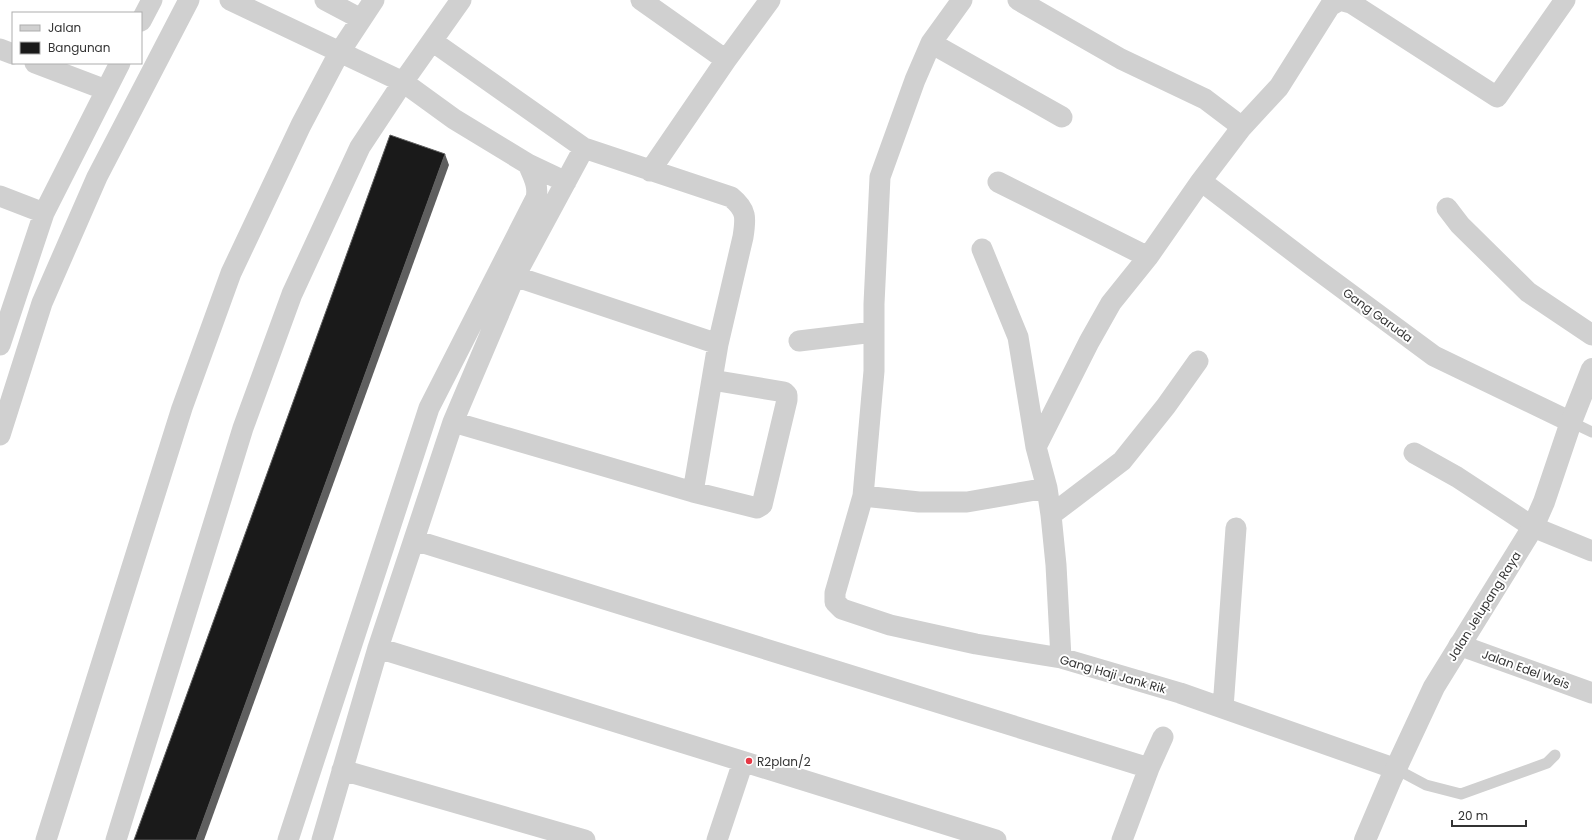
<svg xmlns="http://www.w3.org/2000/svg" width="1592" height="840" viewBox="0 0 1592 840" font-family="Poppins,sans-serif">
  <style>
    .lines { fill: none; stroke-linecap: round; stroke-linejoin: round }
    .service { stroke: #d0d0d0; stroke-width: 11 }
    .minor { stroke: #d0d0d0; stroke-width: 21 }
    .tertiary { stroke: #d0d0d0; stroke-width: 22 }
    .shaded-wall { fill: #5f5f5f }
    .building { fill: #1a1a1a; stroke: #5f5f5f }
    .poi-dot { fill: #e63946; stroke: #fff; stroke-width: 1.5 }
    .labels { text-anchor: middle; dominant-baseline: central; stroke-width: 4; stroke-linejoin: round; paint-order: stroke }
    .street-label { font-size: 12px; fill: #333; stroke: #fff }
    .poi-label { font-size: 12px; fill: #333; stroke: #fff; text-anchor: start }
  </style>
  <rect width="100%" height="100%" fill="#fff"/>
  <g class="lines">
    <path class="service" d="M1571,422L1592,432
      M1396,769L1426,785L1461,794L1547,763L1555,755"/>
    <path class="minor" d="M230,0L403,82L454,119L528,164L566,182
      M325,0L361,19
      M641,0L726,60
      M962,0L931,43L915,80L880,177L874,304V371L863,496L835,593V602L842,609L890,625L976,644L1061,658L1180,693L1396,769
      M1018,0L1121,59L1205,99L1242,127L1201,181L1148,257L1111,303L1089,342L1036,447
      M141,21L152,0
      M432,41L584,148L731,197C747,210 746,218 743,237L718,344L693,492
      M931,43L1062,117
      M0,49L13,54
      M35,63L106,90
      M1242,127L1279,87L1330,6L1340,0L1351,3L1497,97L1565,0
      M650,171L726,60L770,0
      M1201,181L1311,265L1434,356L1571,422
      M998,182L1148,257
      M0,196L44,213
      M1447,208L1460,225L1528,292L1592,335
      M982,249L1018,337L1036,447L1047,488L1051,515L1056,565L1061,658
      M502,272L718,344
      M799,341L874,332
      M0,345L44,213L120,63
      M453,422L693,492L757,508L762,505L787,400V395L784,392L712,380
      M0,435L42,303L97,177L189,0
      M1414,453L1457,477L1533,527L1592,551
      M863,496L919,502H967L1047,488
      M1051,515L1122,461L1166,406L1198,361
      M414,540L1149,768
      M1459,645L1592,693
      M378,648L996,840
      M1223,708L1236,528
      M342,770L585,840
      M46,840L182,408L231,273L301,125L339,53L374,0
      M116,840L243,428L292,294L360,147L403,82L461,0
      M288,840L429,408L536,198C539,186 533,176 528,164
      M322,840L378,648L453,422L515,276L584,148
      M717,840L743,762
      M1122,840L1149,768L1163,737"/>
    <path class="tertiary" d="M1365,840L1391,779L1434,687L1533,527L1544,502L1571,422L1592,369"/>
  </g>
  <path class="shaded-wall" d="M445,154L449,165L204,840H196Z"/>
  <path class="building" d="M390,135L445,154L196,840H134Z"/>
  <circle class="poi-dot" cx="749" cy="761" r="4"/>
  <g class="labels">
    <g class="street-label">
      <text transform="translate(1378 315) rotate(36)">Gang Garuda</text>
      <text transform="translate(1484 606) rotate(-58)">Jalan Jelupang Raya</text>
      <text transform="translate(1526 669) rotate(20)">Jalan Edel Weis</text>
      <text transform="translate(1113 674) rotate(16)">Gang Haji Jank Rik</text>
    </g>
    <g class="poi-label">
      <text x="757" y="761">R2plan/2</text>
    </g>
  </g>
  <rect x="12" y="12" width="130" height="52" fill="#ffffff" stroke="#adadad"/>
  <rect x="20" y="25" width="20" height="6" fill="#d0d0d0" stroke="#adadad"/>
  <text x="48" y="32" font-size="12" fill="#333333">Jalan</text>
  <rect x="20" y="42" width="20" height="12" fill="#1a1a1a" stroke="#adadad"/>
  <text x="48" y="52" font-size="12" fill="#333333">Bangunan</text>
  <path d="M1452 820v6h74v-6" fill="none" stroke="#333333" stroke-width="2"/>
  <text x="1458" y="820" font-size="12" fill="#333333" stroke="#ffffff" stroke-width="3" paint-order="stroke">20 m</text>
</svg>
